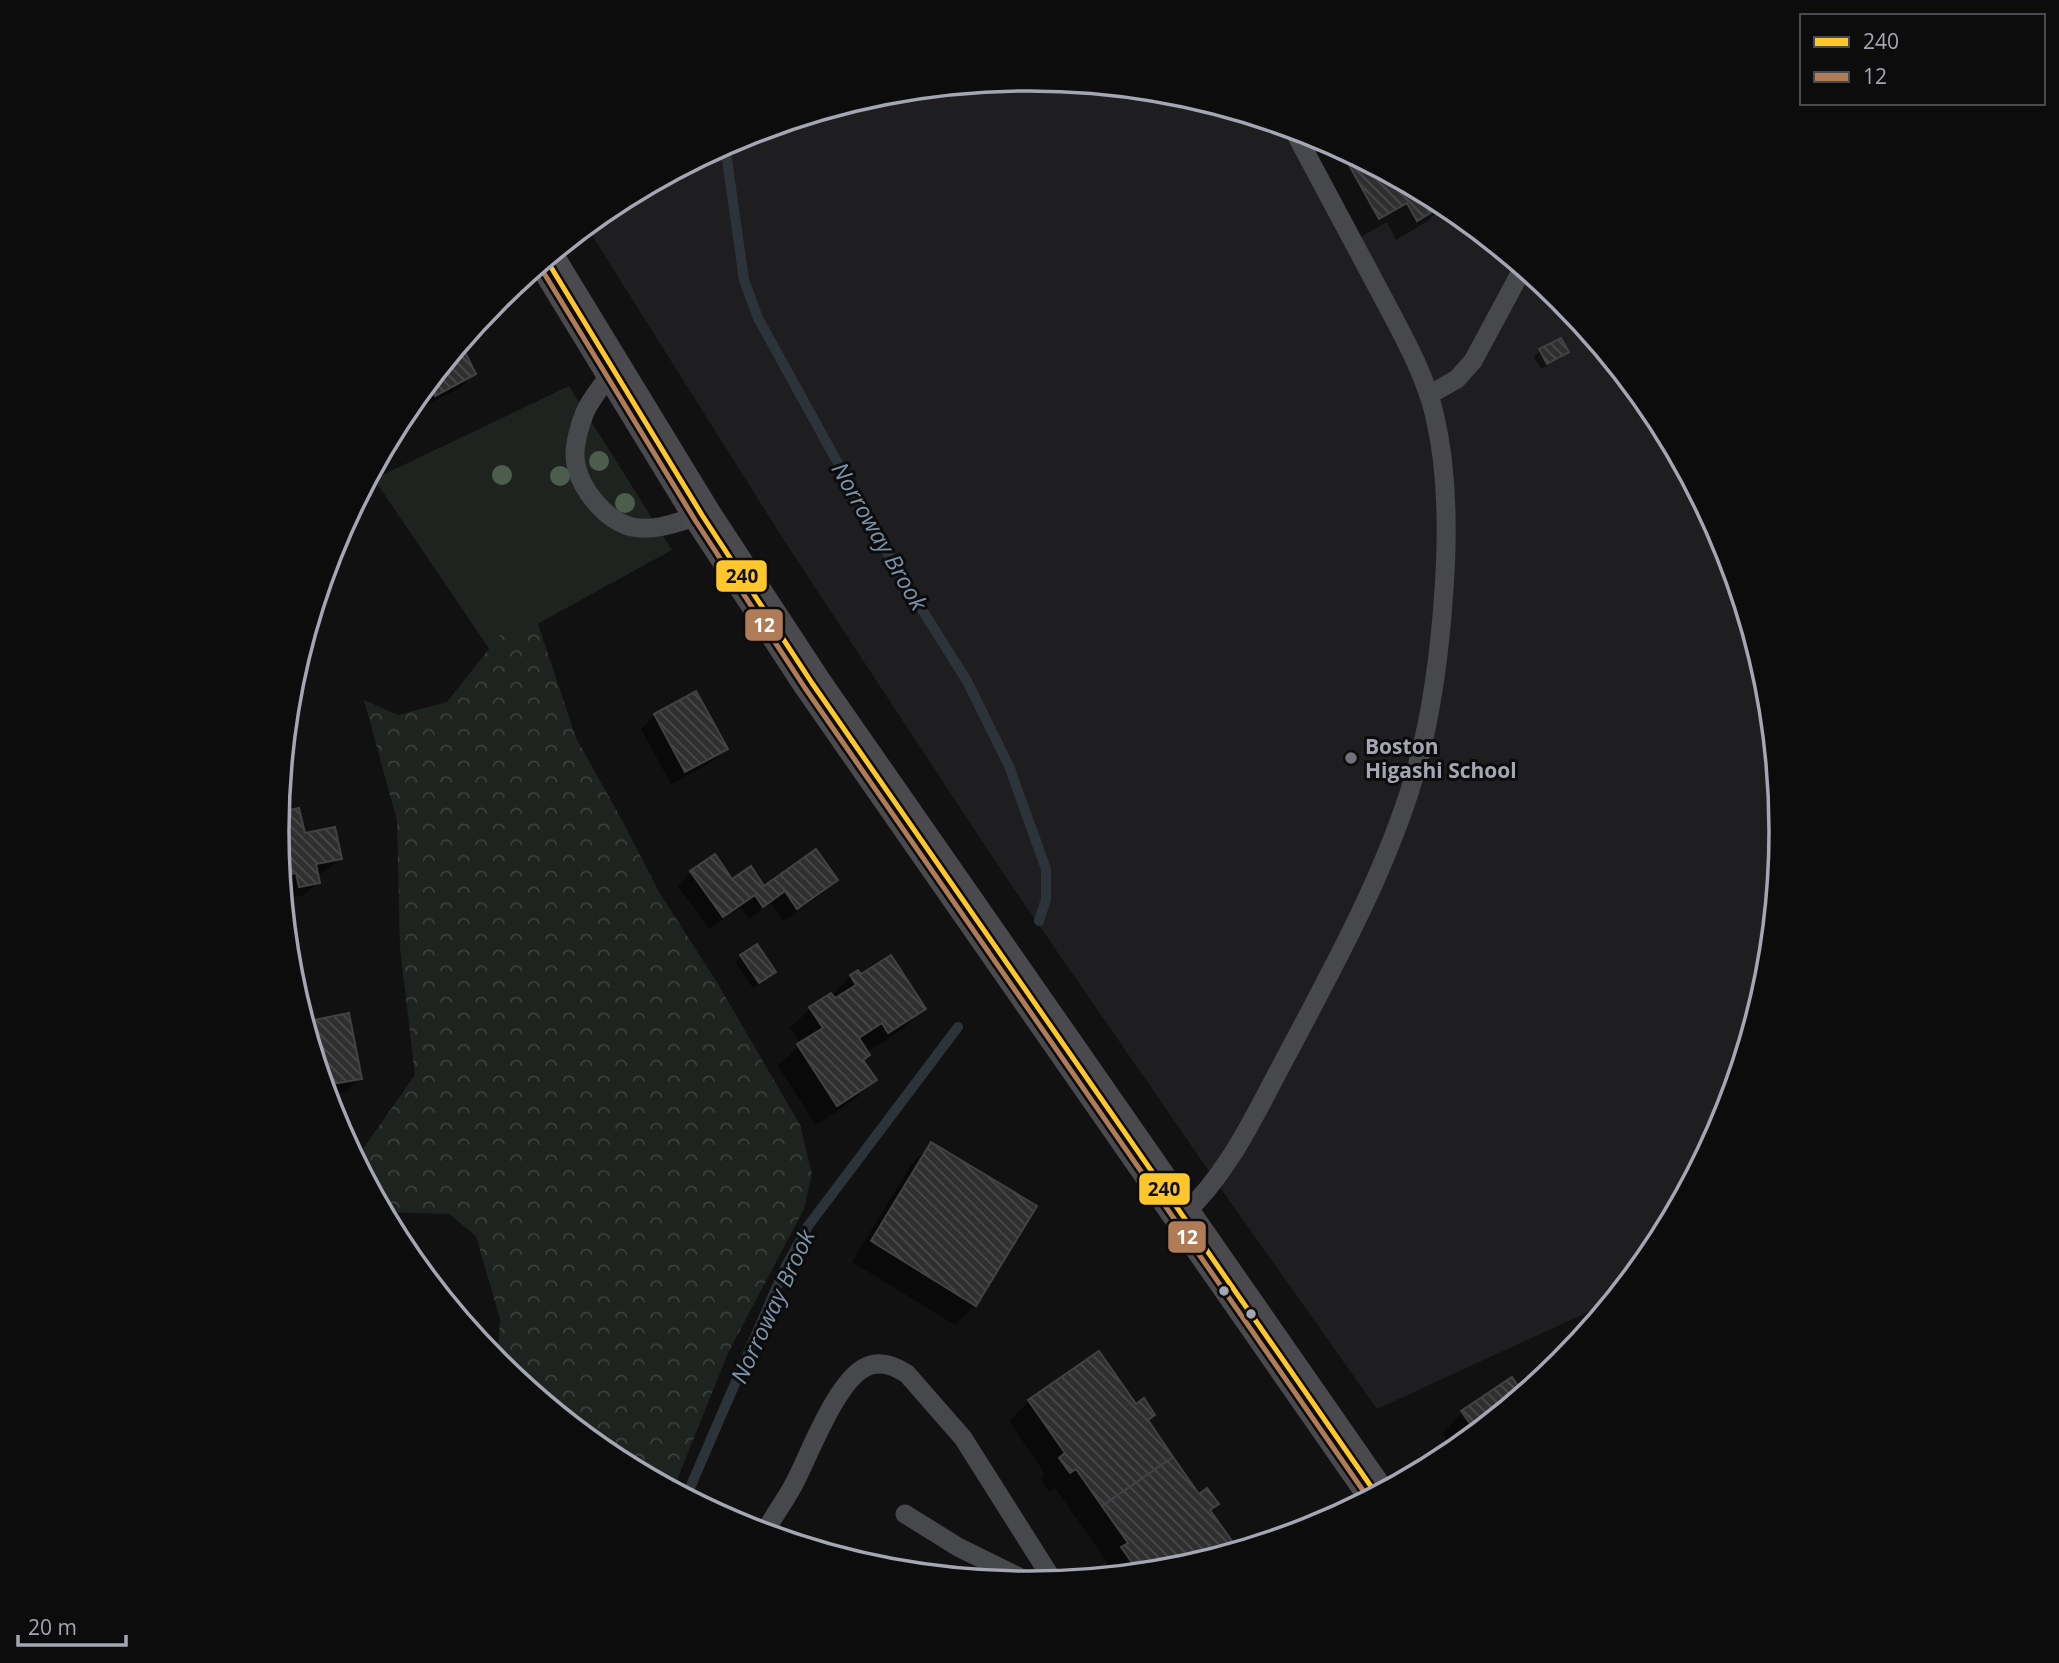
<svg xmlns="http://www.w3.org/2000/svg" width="2059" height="1663" viewBox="0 0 2059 1663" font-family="'Open Sans',sans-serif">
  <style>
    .built { fill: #1e1e20 }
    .green { fill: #1e231f }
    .forest { fill: url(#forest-crowns) }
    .shadow { fill: #0007 }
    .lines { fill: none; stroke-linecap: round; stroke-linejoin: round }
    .stream { stroke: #2d3439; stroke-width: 10 }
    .building { fill: url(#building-back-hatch); stroke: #414245; stroke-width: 2 }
    .lane { stroke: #47484b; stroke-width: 19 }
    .primary { stroke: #4a4a4e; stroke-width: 38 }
    .bus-1-casing { stroke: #0c0c0d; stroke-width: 10 }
    .bus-2-casing { stroke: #0c0c0d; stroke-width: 10 }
    .bus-1 { stroke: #ffc72c; stroke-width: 5 }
    .bus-2 { stroke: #b07c57; stroke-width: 5 }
    .tree { fill: #4c5d4e }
    .poi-dot { fill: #71727a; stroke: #0c0c0d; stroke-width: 2.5 }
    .bus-dot { fill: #a4a7b2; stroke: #0c0c0d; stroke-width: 2.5 }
    .labels { text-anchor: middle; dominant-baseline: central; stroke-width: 6; stroke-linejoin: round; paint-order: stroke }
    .poi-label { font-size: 21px; font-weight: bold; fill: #a4a7b2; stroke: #0c0c0d; text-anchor: start }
    .water-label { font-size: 23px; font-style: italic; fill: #7d93aa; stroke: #0c0c0d }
    .rim { fill: none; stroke: #a4a7b2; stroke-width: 3.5 }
    .line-badge { stroke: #0c0c0d; stroke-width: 2.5 }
    .badge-label { font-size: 19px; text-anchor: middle; font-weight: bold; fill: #fff }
    .pale-badge-label { font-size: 19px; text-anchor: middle; font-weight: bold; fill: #111 }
  </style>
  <defs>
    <pattern id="forest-crowns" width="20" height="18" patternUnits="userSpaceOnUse" patternTransform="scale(1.75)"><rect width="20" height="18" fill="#1e231f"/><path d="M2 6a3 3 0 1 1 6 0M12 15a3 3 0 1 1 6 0" fill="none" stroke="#3c403d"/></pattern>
    <pattern id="building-back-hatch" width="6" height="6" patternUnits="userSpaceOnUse" patternTransform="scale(1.75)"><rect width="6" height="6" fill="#2f2f30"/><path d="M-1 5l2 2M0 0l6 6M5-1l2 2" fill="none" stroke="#4a4a4c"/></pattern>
  </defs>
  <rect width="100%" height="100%" fill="#111112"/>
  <path class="built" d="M1030,79L1177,93L1318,136L1448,206L1562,300L1656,414L1725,544L1768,685L1782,832L1768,979L1725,1120L1655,1250L1614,1300L1377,1409L1231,1203L1005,876L787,545L586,226L612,205L742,136L883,93Z"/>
  <path class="green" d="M569,386L672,550L490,650L374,479Z"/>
  <path class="forest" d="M538,624L576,738L623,822L659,892L718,984L800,1125L812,1174L804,1209L728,1353L673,1490L611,1457L497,1364L500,1319L476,1236L449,1214L384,1212L355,1160L415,1075L400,947L397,821L364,700L398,715L447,702L507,626Z"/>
  <path class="shadow" d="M1298,130L1318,136L1445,204L1428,221L1396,240L1387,222L1359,238Z
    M1560,340L1567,352L1561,358L1541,369L1534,357L1540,351Z
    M459,345L474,374L461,387L421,408L418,402L422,398L420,394Z
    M696,693L725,749L712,762L671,784L641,729L655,715Z
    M298,810L304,835L340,858L326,871L316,874L318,882L304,895L286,899L277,831L278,814Z
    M691,872L764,888L836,880L822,894L783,921L771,903L749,919L741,907L709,929L678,886Z
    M741,956L774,972L753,988L735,963Z
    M851,976L923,1009L903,1029L866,1053L868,1055L862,1061L875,1080L854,1100L816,1125L778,1066L801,1044L790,1028L811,1008L831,996Z
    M314,1021L360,1078L346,1092L327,1095L307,1029Z
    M931,1144L975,1305L955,1325L852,1262L911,1165Z
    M1511,1379L1522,1396L1455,1451L1442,1433L1462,1413Z
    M1029,1401L1146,1421L1199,1496L1216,1504L1209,1511L1176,1570L1107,1577L1102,1569L1108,1563L1055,1488L1049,1492L1040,1479L1045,1474L1009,1421Z"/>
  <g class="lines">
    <path class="stream" d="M725,145L744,280L758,318L894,565L967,681L1009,766L1046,869V899L1039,921
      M686,1497L784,1270L808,1226L958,1027"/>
  </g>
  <path class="building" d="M1339,147L1445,204L1417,221L1407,203L1379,219Z
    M1561,338L1569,352L1547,364L1539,349Z
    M461,344L476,374L435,396L431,387L435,385L432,379Z
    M696,691L728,749L685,772L654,714Z
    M299,808L305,833L335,827L342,859L316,864L320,883L299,887L296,873L283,876L277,831L279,812Z
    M816,849L838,880L797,909L785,891L763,907L755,895L723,917L690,871L715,854L732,879L751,866L764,886Z
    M757,944L776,972L759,983L740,955Z
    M891,955L926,1009L888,1033L882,1023L859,1038L870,1055L863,1060L877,1080L837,1106L797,1044L823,1028L809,1007L831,993L835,998L856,985L850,975L858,970L861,974Z
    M349,1013L362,1079L326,1085L314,1020Z
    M931,1142L1037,1206L976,1306L871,1241Z
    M1099,1351L1136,1404L1144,1398L1155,1415L1148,1420L1173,1457L1102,1506L1076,1469L1070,1473L1059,1458L1065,1453L1028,1400Z
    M1512,1377L1524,1395L1477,1433L1461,1411Z
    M1173,1457L1199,1494L1207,1488L1219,1504L1210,1510L1239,1551L1176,1570L1148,1573L1139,1560L1133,1564L1121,1547L1128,1543L1102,1506Z"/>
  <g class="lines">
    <path class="lane" d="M612,371C604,384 591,398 585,412C580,424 575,442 575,454C575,484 604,520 632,527C656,532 680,521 702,515
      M1429,395L1457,379L1473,361L1523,268
      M1181,1217C1230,1173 1257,1110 1288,1053C1335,964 1385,874 1414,777C1432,716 1440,652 1444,589C1448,532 1448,473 1435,417C1425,373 1401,332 1380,292C1351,238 1322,183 1293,129
      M905,1514L958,1547L1033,1584
      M764,1534C773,1516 786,1500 795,1482C810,1453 837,1380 866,1367C880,1360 895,1366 907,1374L963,1438L1054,1582"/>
    <path class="primary" d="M546,259L702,515L812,683L1377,1495"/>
    <g class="bus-1-casing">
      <path id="bus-1" d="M546,259L702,515L812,683L1377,1495"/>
    </g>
    <g class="bus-2-casing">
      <path id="bus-2" d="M539,265L695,520L805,688L1369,1499"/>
    </g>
    <use href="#bus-1" class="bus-1"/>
    <use href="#bus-2" class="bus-2"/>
  </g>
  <g class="tree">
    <circle cx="599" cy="461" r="10"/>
    <circle cx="502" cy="475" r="10"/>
    <circle cx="560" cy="476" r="10"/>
    <circle cx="625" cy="503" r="10"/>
  </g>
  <circle class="poi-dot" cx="1351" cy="758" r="7"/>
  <g class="bus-dot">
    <circle cx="1224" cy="1291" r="6"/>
    <circle cx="1251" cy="1314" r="6"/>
  </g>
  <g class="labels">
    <g class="poi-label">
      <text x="1365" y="746">Boston<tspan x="1365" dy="24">Higashi School</tspan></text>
    </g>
    <g class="water-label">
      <text transform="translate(880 536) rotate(60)">Norroway Brook</text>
      <text transform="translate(772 1306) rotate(-65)">Norroway Brook</text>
    </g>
  </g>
  <path d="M0 0H2059V1663H0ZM289 831a740 740 0 1 1 1480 0a740 740 0 1 1-1480 0Z" fill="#0c0c0d" fill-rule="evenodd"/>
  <path class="rim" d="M289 831a740 740 0 1 1 1480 0a740 740 0 1 1-1480 0Z"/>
  <g class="line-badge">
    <rect x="715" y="559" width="53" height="34" rx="7" fill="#ffc72c"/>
    <rect x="744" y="608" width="40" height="34" rx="7" fill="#b07c57"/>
    <rect x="1138" y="1172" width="53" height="34" rx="7" fill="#ffc72c"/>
    <rect x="1167" y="1220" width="40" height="34" rx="7" fill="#b07c57"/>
  </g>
  <g class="badge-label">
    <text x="764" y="632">12</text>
    <text x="1187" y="1244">12</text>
  </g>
  <g class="pale-badge-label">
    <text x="742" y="583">240</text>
    <text x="1164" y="1196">240</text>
  </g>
  <rect x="1800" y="14" width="245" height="91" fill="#0c0c0d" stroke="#494a4f" stroke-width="2"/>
  <rect x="1814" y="37" width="35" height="10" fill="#ffc72c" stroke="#494a4f" stroke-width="2"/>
  <text x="1863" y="49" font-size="21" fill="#a4a7b2">240</text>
  <rect x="1814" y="72" width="35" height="10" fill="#b07c57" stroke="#494a4f" stroke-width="2"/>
  <text x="1863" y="84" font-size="21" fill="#a4a7b2">12</text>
  <path d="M18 1635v10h108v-10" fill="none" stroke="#a4a7b2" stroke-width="3.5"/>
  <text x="28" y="1635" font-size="21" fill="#a4a7b2" stroke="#0c0c0d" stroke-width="5" paint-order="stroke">20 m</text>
</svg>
